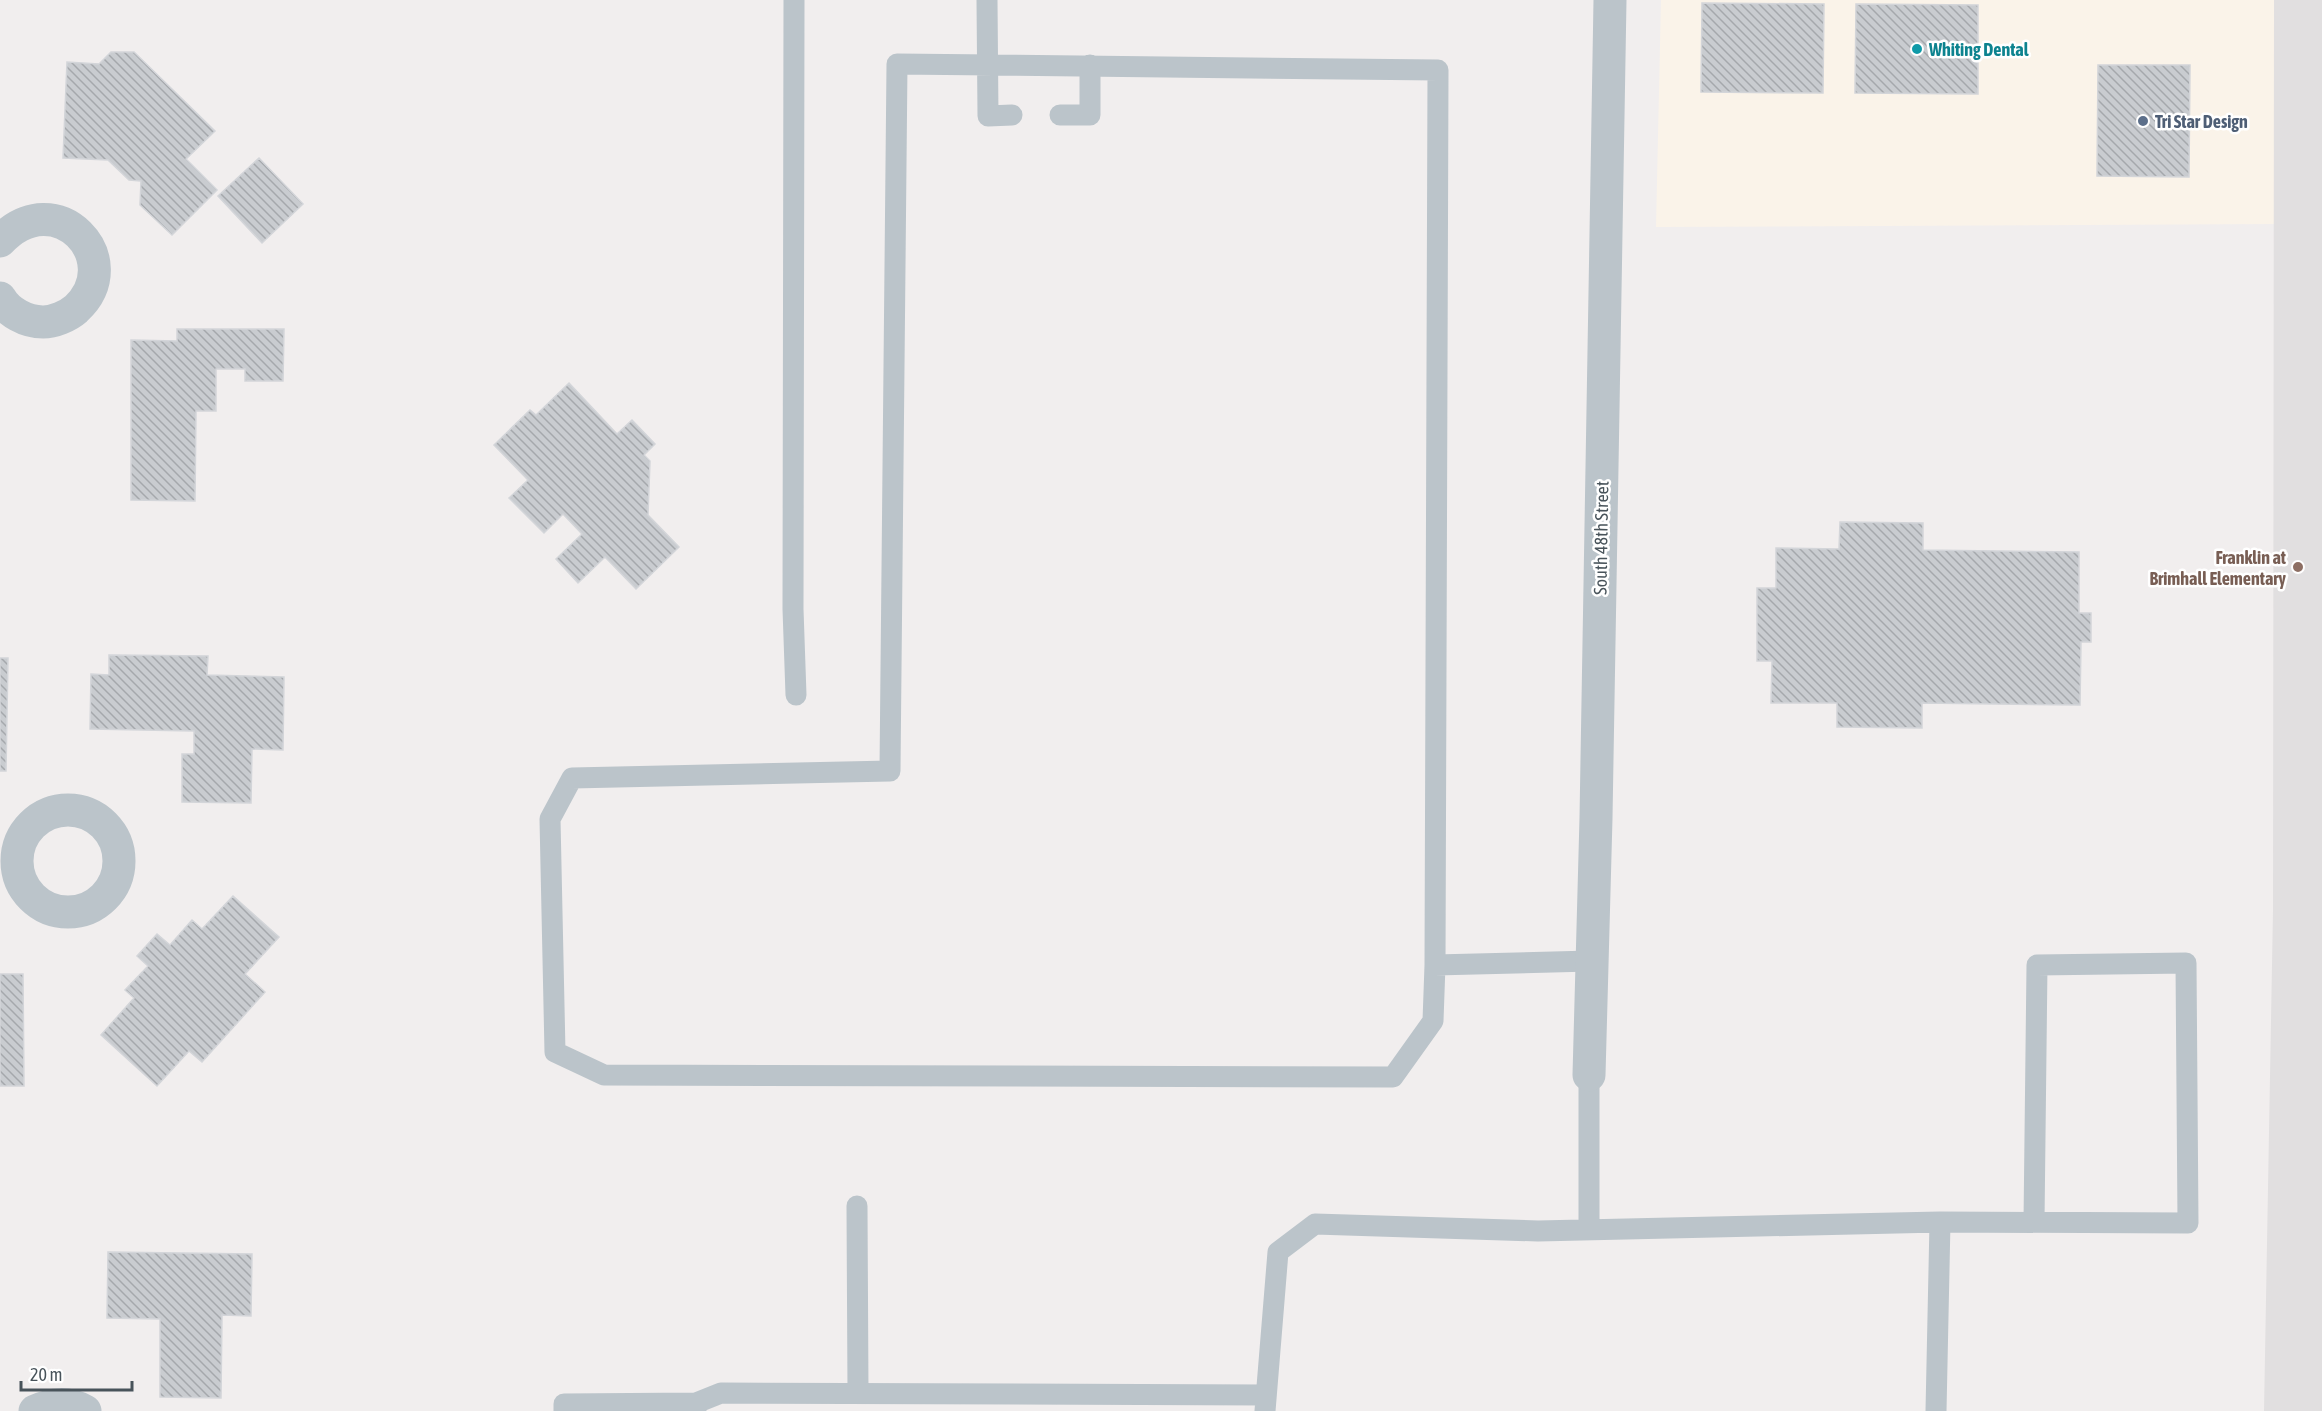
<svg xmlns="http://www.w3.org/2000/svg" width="2322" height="1411" viewBox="0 0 2322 1411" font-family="'Asap Condensed',sans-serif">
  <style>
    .commercial { fill: #faf3e9 }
    .education { fill: #e1dfe0 }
    .building { fill: url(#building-back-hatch); stroke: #d3d5d9; stroke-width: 1.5 }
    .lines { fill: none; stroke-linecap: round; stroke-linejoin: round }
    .service { stroke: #bbc4ca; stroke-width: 21 }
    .minor { stroke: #bbc4ca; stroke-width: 33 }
    .culture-dot { fill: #0f9aa8; stroke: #fff; stroke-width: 2 }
    .service-dot { fill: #5c6f8a; stroke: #fff; stroke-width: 2 }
    .education-dot { fill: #8d6e63; stroke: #fff; stroke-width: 2 }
    .labels { text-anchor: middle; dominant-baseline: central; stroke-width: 5; stroke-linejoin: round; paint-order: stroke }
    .culture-label { font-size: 18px; font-weight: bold; fill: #0d838f; stroke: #fff; text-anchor: start }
    .service-label { font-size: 18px; font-weight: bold; fill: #4e5e75; stroke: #fff; text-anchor: start }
    .street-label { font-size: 18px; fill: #48535a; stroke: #fff }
    .education-label { font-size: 18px; font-weight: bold; fill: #785e54; stroke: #fff; text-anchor: end }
  </style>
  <defs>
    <pattern id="building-back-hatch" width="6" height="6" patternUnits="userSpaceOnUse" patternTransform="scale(1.5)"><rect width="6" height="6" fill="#c9ccd0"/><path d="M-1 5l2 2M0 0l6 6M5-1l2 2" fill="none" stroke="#a5a8ac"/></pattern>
  </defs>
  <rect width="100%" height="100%" fill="#f1eeee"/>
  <path class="commercial" d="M1661,0H2274L2275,224L1656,227Z"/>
  <path class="education" d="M2274,0H2322V1411H2264L2273,910Z"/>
  <path class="building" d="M1702,3L1824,4L1823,93L1701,92Z
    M1856,4L1978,5V94L1855,93Z
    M111,52H134L215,131L186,159L217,190L172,235L140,205L141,181L129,180L108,160L63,158L67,62L99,64Z
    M2098,65H2190L2189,177L2097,176Z
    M259,158L303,204L262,243L218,196Z
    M177,329H284L283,381H245V369H216V411H196L195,501L131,500V340L177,341Z
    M569,383L617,434L632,420L655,444L644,455L650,461L648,515L679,547L636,589L605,557L578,583L556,559L582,534L563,514L544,533L509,498L528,480L494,445L530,410L536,415Z
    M1840,522L1923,523V550L2079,552V613H2091V642H2081L2080,705L1922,703V728L1837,727V703H1771L1772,661H1757V588H1776V548L1839,549Z
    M109,655L208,656L207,675L284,677L283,750L252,749L251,803L182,802V754H194V731L90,729L91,674L109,675Z
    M0,658H8L6,771H0Z
    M233,896L279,937L245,974L265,992L202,1062L189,1051L157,1086L101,1035L134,998L125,990L148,966L137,956L157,934L170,945L192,920L202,929Z
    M0,974H23L24,1086H0Z
    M108,1252L252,1254L251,1316L222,1315L221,1398L160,1397V1319L107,1318Z"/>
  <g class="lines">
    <path class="service" d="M794,0L793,609L796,695
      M987,0L988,116L1012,115
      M897,64L1438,70L1435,965L1433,1021L1393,1077L604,1075L555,1052L550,819L572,778L890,771Z
      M1060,115H1090V65
      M1435,965L1591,961
      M1589,1075V1230
      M857,1206L858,1393
      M1940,1222L2188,1223L2186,963L2037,965L2034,1222
      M696,1403L721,1393L1266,1395
      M564,1411V1404L696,1403V1411
      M1265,1411L1278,1252L1315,1224L1538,1231L1940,1222L1936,1411"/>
    <path class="minor" d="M0,241C56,181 129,260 76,309C68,316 54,322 43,322C26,322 8,312 0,298
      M17 861a51 51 0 1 1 102 0a51 51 0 1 1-102 0Z
      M1589,1075L1596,818L1610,0
      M35,1411C53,1403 68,1402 85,1411"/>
  </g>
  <circle class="culture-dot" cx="1917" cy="49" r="6"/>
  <circle class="service-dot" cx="2143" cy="121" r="6"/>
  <circle class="education-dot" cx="2298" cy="567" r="6"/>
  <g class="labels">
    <g class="culture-label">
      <text x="1929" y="49">Whiting Dental</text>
    </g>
    <g class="service-label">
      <text x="2155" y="121">Tri Star Design</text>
    </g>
    <g class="street-label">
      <text transform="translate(1601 538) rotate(-89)">South 48th Street</text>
    </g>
    <g class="education-label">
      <text x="2286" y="557">Franklin at<tspan x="2286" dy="21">Brimhall Elementary</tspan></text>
    </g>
  </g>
  <path d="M21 1381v9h111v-9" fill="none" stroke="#48535a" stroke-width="3"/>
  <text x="30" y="1381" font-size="18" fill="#48535a" stroke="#ffffff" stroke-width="4.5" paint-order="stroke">20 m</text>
</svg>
